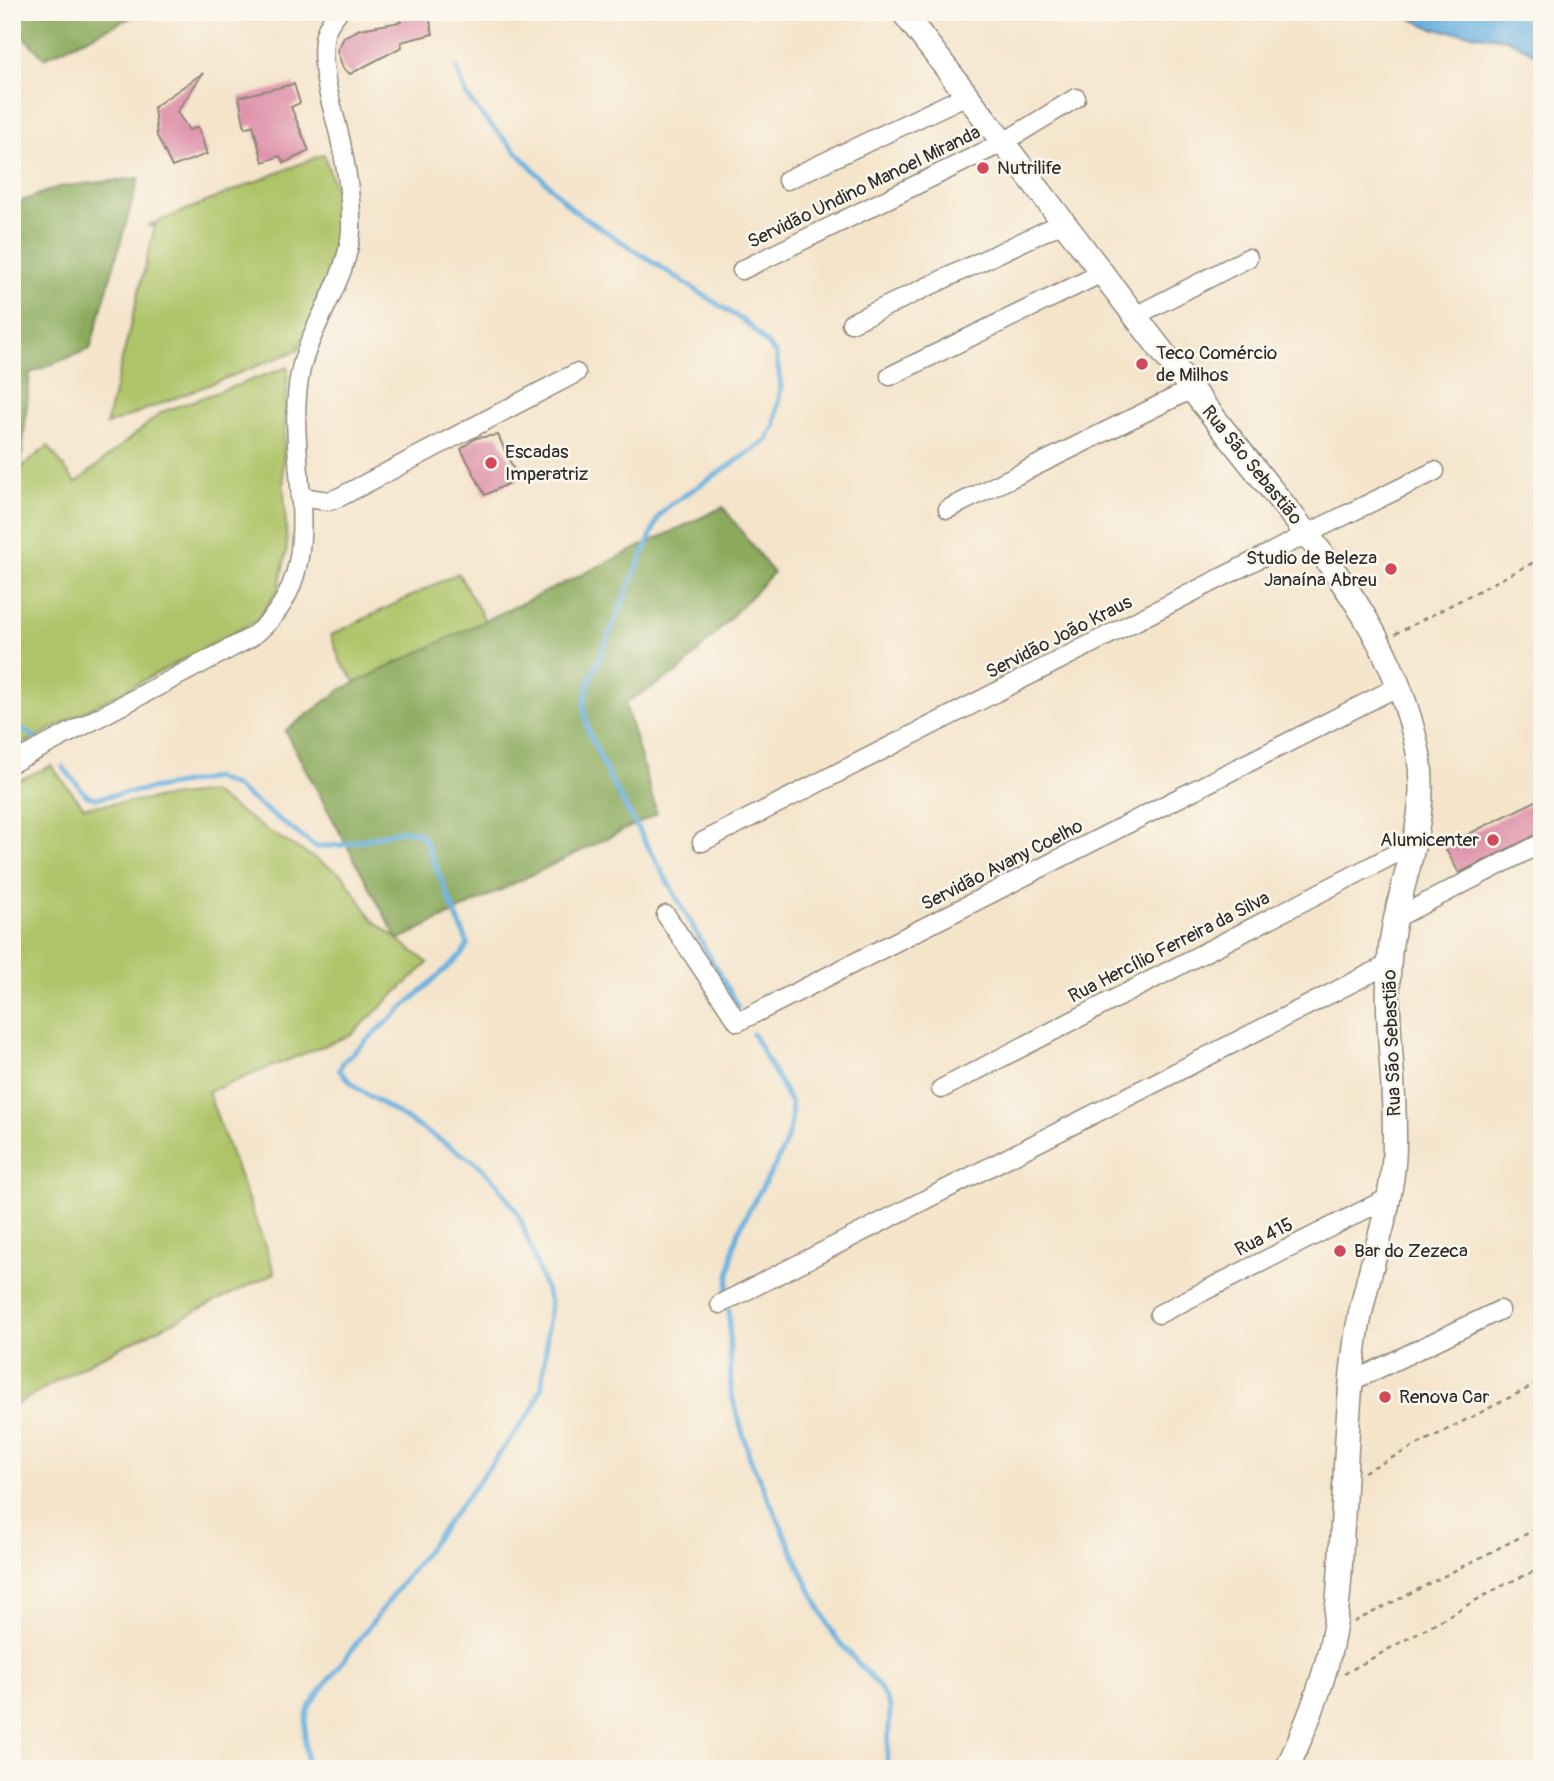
<svg xmlns="http://www.w3.org/2000/svg" width="1554" height="1781" viewBox="0 0 1554 1781" font-family="Pangolin,sans-serif">
  <style>
    .green { fill: #afc469; stroke: #6d784a; stroke-width: 2 }
    .forest { fill: #8baa5d; stroke: #5b6a44; stroke-width: 2 }
    .water { fill: #69b1e0; stroke: #4a6e86; stroke-width: 2 }
    .lines { fill: none; stroke-linecap: round; stroke-linejoin: round }
    .stream { stroke: #69b1e0; stroke-width: 5 }
    .building { fill: #df94ac }
    .minor-casing { stroke: #90887a; stroke-width: 21 }
    .major-casing { stroke: #90887a; stroke-width: 26 }
    .path { stroke: #90887a; stroke-width: 2.5; stroke-dasharray: 5 5; stroke-linecap: butt }
    .minor { stroke: #fff; stroke-width: 18 }
    .major { stroke: #fff; stroke-width: 23 }
    .poi-dot { fill: #d1495b; stroke: #fbf7ec; stroke-width: 2.5 }
    .labels { text-anchor: middle; dominant-baseline: central; stroke-width: 5; stroke-linejoin: round; paint-order: stroke }
    .poi-label { font-size: 19px; fill: #2b2b2b; stroke: #fbf7ec; text-anchor: start }
    .street-label { font-size: 19px; fill: #2b2b2b; stroke: #fbf7ec }
  </style>
  <rect width="100%" height="100%" fill="#fbf7ec"/>
  <filter id="ink" filterUnits="userSpaceOnUse"><feTurbulence type="fractalNoise" baseFrequency=".0143" numOctaves="2"/><feDisplacementMap in="SourceGraphic" scale="14" xChannelSelector="R" yChannelSelector="G"/><feConvolveMatrix kernelMatrix="1 2 1 2 8 2 1 2 1" color-interpolation-filters="sRGB"/></filter>
  <filter id="wash" filterUnits="userSpaceOnUse"><feTurbulence type="fractalNoise" baseFrequency=".00686" numOctaves="4" result="noise"/><feDisplacementMap in="SourceGraphic" scale="28" xChannelSelector="R" yChannelSelector="G"/><feGaussianBlur stdDeviation="1.57" result="paint"/><feColorMatrix in="noise" values="0 0 0 0 0 0 0 0 0 0 0 0 0 0 0 0 0 1.4 0 .05"/><feComposite in="paint" operator="in"/></filter>
  <g filter="url(#wash)">
    <rect width="100%" height="100%" fill="#f4e4ca"/>
    <path class="green" d="M324,154L344,217L327,282L298,350L106,425L155,226H147Z
      M288,367L283,469L287,548L279,588L258,620L12,750V475L48,446L76,483L162,412Z
      M458,573L489,627L359,686L341,663L331,635Z
      M51,766L84,807L211,792L265,829L343,875L372,919L428,963L351,1035L208,1092L275,1273L92,1361L12,1407V783Z"/>
    <path class="forest" d="M12,12H143L44,58L12,25Z
      M139,178L90,349L30,373L17,506L12,509V205L58,187Z
      M723,507L773,573L680,671L625,703L657,814L398,940L285,731L342,689Z"/>
    <path class="water" d="M1396,12H1542V57L1507,39L1434,29Z"/>
    <g class="lines">
      <path class="stream" d="M457,68L467,96L484,118L573,210L748,324L776,354L781,386L774,428L765,442L670,505L659,516L590,680L584,706L588,730L610,779L738,1007
        M12,721L38,740
        M63,767L87,796L97,798L214,778L234,786L316,847L342,845L403,830L417,832L424,838L468,944L462,954L344,1061L339,1070L357,1088L478,1164L497,1183L519,1215L550,1302L542,1387L533,1409L310,1705C302,1727 305,1747 308,1769
        M726,1294C730,1275 731,1254 737,1236C751,1194 798,1149 791,1103L753,1034
        M729,1310L731,1393L750,1458L806,1581L835,1637L879,1687L890,1708L887,1769"/>
    </g>
    <g id="blocks">
      <path class="building" d="M399,12H428L433,34L401,42L402,47L350,74L343,68L337,51L344,37L360,29L401,22Z
        M203,73L177,112L189,130L198,127L207,154L172,167L157,136L154,107Z
        M294,84L300,103L291,107L309,151L284,163L280,156L263,162L253,125L245,128L239,97Z
        M498,435L518,479L485,495L461,449L476,438Z
        M1542,798V832L1459,873L1444,846Z"/>
    </g>
  </g>
  <g filter="url(#ink)">
    <use href="#blocks" fill-opacity="0" stroke="#90887a" stroke-width="2"/>
    <g class="lines">
      <g class="minor-casing">
        <path id="minor" d="M787,180L967,95
          M742,270L1004,142L1076,98
          M1135,316L1248,258
          M851,323L1064,222
          M890,376L1102,273
          M300,497L329,501L340,497L576,373
          M948,509L1192,389
          M12,763L250,638C340,573 280,460 301,369C312,322 349,277 351,229C352,197 346,165 339,134C332,104 320,72 324,40C325,30 331,20 338,12
          M702,842L1307,534L1435,471
          M666,915L738,1022L1399,686
          M1396,918L1542,843
          M941,1089L1416,843
          M720,1304L1389,964
          M1159,1314L1388,1198
          M1351,1382L1500,1310"/>
      </g>
      <g class="major-casing">
        <path id="major" d="M903,12C997,133 1088,256 1182,377C1214,418 1246,458 1279,499C1342,577 1398,651 1418,752C1431,822 1400,877 1391,944C1382,1015 1398,1087 1394,1158C1390,1220 1364,1278 1356,1339C1347,1404 1346,1469 1342,1534C1340,1573 1339,1612 1330,1650C1321,1691 1304,1730 1287,1769"/>
      </g>
      <path class="path" d="M1395,634L1542,558
        M1364,1472L1542,1381
        M1354,1622L1542,1526
        M1344,1674L1505,1584L1542,1568"/>
      <use href="#minor" class="minor"/>
      <use href="#major" class="major"/>
    </g>
  </g>
  <g class="poi-dot">
    <circle cx="983" cy="168" r="7"/>
    <circle cx="1142" cy="364" r="7"/>
    <circle cx="491" cy="463" r="7"/>
    <circle cx="1391" cy="569" r="7"/>
    <circle cx="1493" cy="840" r="7"/>
    <circle cx="1340" cy="1251" r="7"/>
    <circle cx="1385" cy="1397" r="7"/>
  </g>
  <g class="labels">
    <g class="poi-label">
      <text x="997" y="168">Nutrilife</text>
      <text x="1156" y="353">Teco Comércio<tspan x="1156" dy="22">de Milhos</tspan></text>
      <text x="505" y="452">Escadas<tspan x="505" dy="22">Imperatriz</tspan></text>
      <text x="1377" y="558" text-anchor="end">Studio de Beleza<tspan x="1377" dy="22">Janaína Abreu</tspan></text>
      <text x="1479" y="840" text-anchor="end">Alumicenter</text>
      <text x="1354" y="1251">Bar do Zezeca</text>
      <text x="1399" y="1397">Renova Car</text>
    </g>
    <g class="street-label">
      <text transform="translate(864 187) rotate(-26)">Servidão Undino Manoel Miranda</text>
      <text transform="translate(1252 465) rotate(51)">Rua São Sebastião</text>
      <text transform="translate(1059 637) rotate(-27)">Servidão João Kraus</text>
      <text transform="translate(1002 865) rotate(-27)">Servidão Avany Coelho</text>
      <text transform="translate(1169 947) rotate(-27)">Rua Hercílio Ferreira da Silva</text>
      <text transform="translate(1392 1043) rotate(-92)">Rua São Sebastião</text>
      <text transform="translate(1264 1237) rotate(-27)">Rua 415</text>
    </g>
  </g>
  <rect width="1554" height="1781" fill="none" stroke="#fbf7ec" stroke-width="42"/>
</svg>
